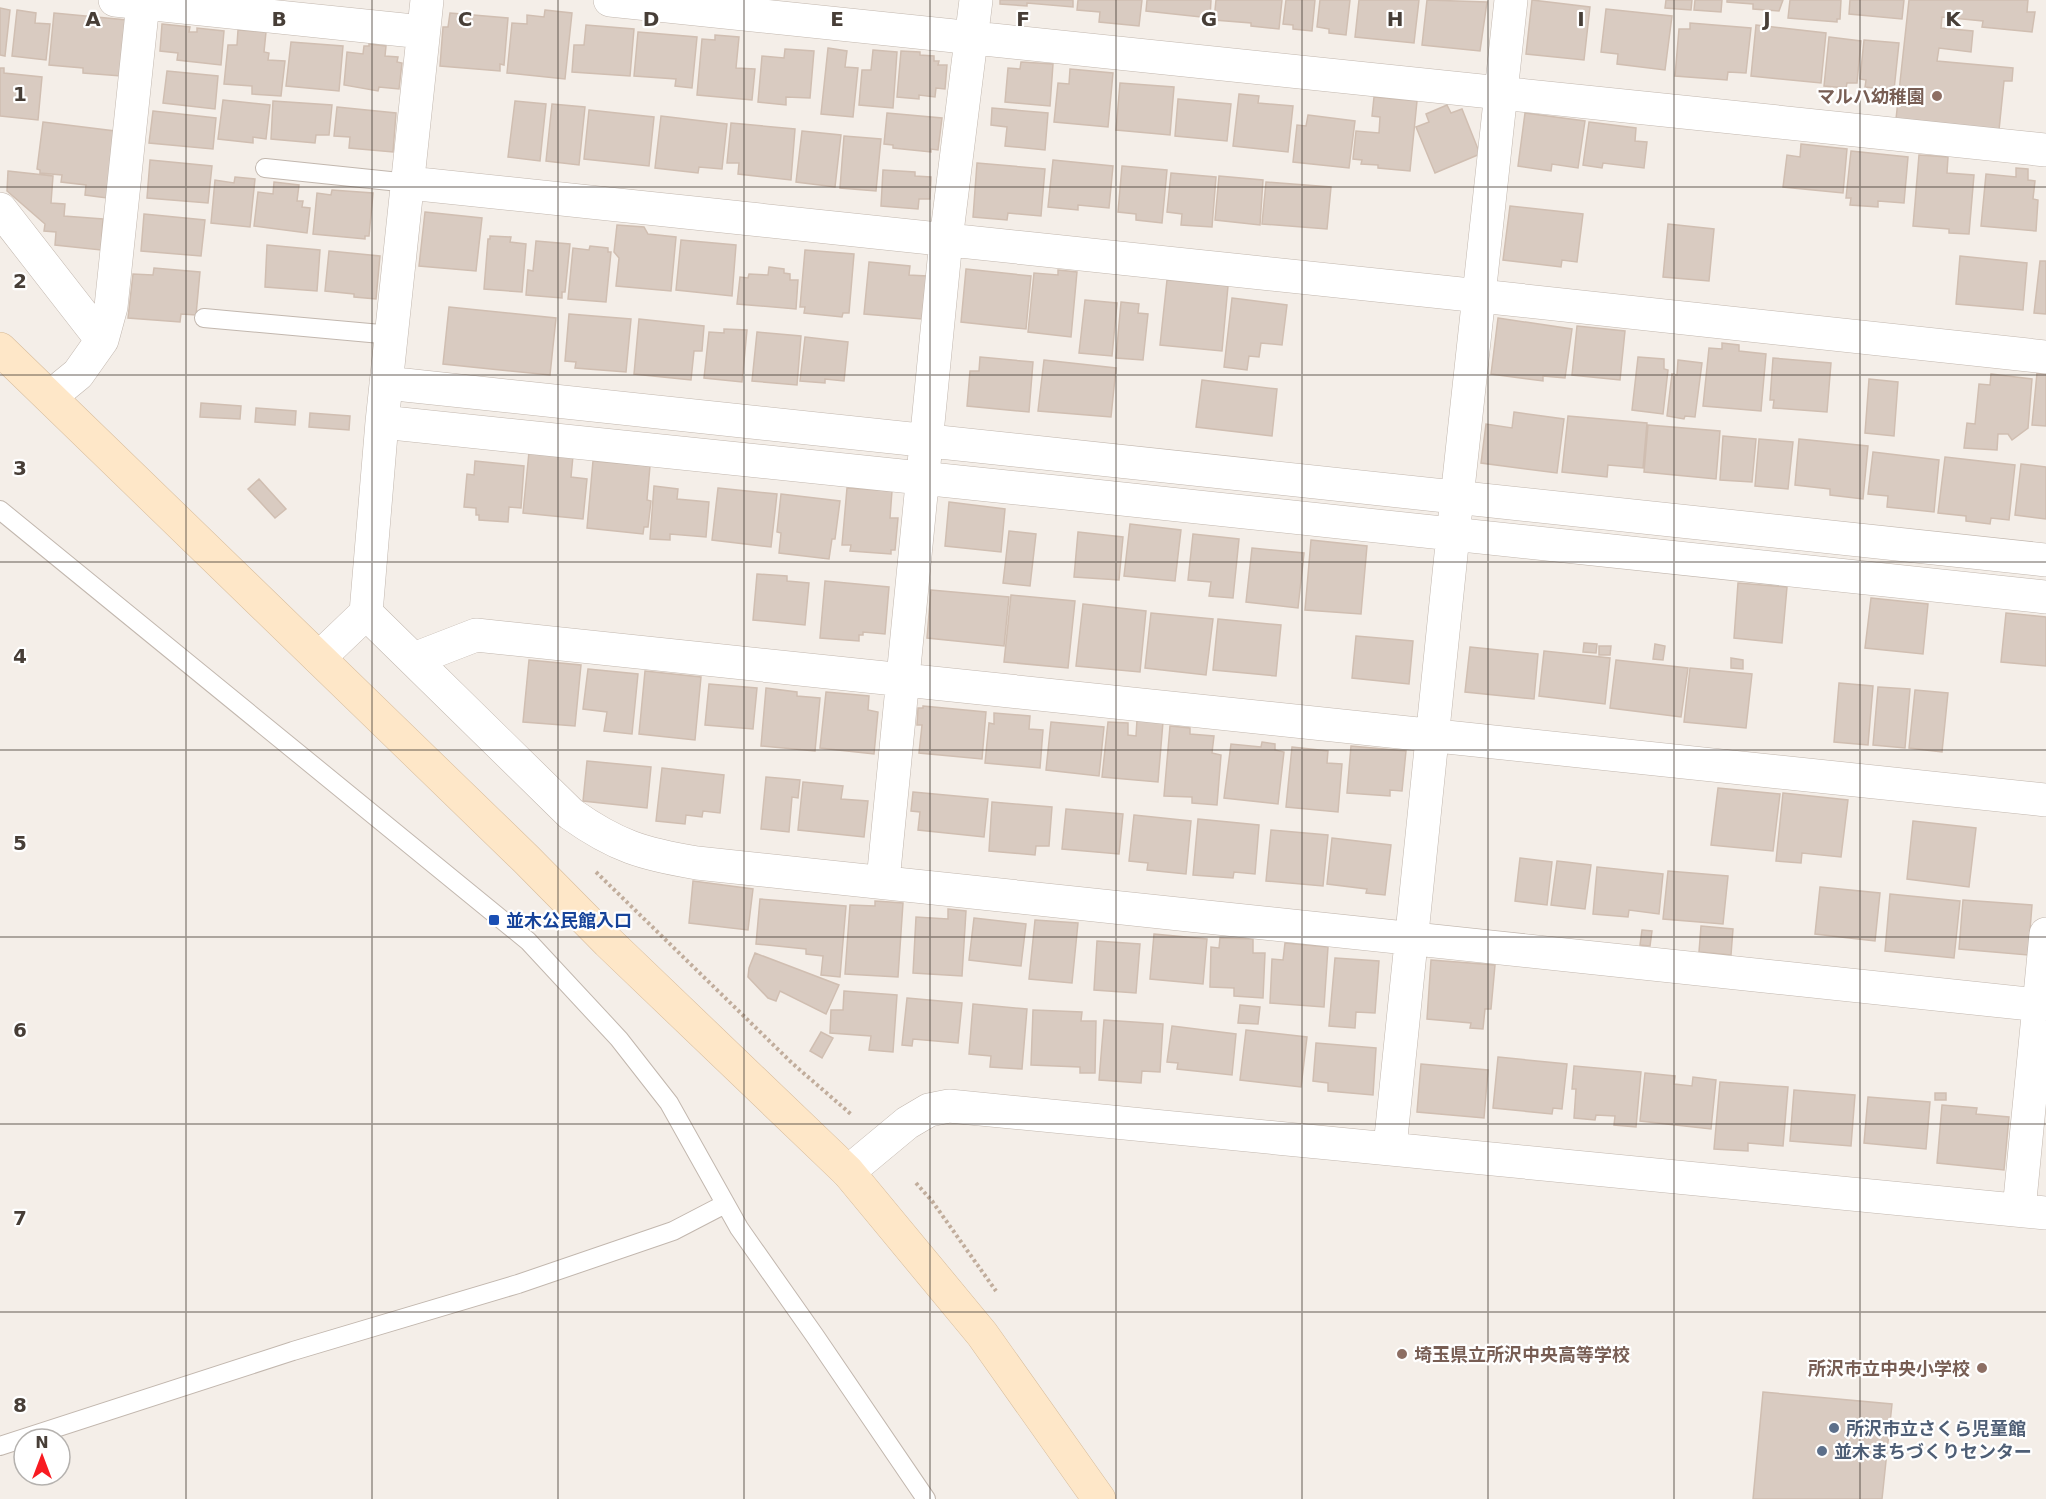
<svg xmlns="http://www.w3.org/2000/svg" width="2046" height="1499" viewBox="0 0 2046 1499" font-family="'DejaVu Sans','Noto Sans JP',sans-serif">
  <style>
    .building { fill: #d9cbc1; stroke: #d0beb1; stroke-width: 1.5 }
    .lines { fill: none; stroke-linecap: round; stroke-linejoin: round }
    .lane-casing { stroke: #c2b7ae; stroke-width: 20 }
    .street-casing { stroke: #c2b7ae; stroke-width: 34 }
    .secondary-casing { stroke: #d7bc9b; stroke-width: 34 }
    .path { stroke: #c1ad9c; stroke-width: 4; stroke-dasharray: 3 3; stroke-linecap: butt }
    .lane { stroke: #fff; stroke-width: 18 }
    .street { stroke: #fff; stroke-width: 33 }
    .secondary { stroke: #fee7c8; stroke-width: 33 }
    .grid { fill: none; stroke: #473e37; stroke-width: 1.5; stroke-opacity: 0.55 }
    .education-dot { fill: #8d6e63; stroke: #fff; stroke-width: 2 }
    .transit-dot { fill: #1a4fb4; stroke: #fff; stroke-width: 2 }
    .service-dot { fill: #5c6f8a; stroke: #fff; stroke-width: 2 }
    .labels { text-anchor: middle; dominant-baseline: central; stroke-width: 4.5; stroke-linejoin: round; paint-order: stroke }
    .education-label { font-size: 18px; font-weight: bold; fill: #785e54; stroke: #fff; text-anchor: end }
    .transit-label { font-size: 18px; font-weight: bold; fill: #164399; stroke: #fff; text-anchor: start }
    .service-label { font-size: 18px; font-weight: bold; fill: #4e5e75; stroke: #fff; text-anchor: start }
    .grid-label { font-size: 20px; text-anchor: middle; font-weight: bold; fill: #473e37; stroke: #fff; stroke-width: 4.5; stroke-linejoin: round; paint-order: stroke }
  </style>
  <rect width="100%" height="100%" fill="#f4eee8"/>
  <path class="building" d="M1000,0H1073V7L1027,3V6L1000,4Z
    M1078,0H1142L1139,26L1099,22L1100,12L1077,10Z
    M1147,0H1211L1210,18L1146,11Z
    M1216,0H1282L1279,29L1251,26V23L1214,20Z
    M1286,0H1315L1312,31L1293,29V25L1283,24Z
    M1320,0H1350L1346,35L1329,33V29L1317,27Z
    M1359,0H1419L1414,43L1355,37Z
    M1427,0L1487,2L1480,51L1422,45Z
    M1532,0L1590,7L1584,60L1526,54Z
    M1666,0H1692L1691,10L1665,8Z
    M1695,0H1722L1721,12L1694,10Z
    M1727,0H1783L1779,11L1753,9V4L1727,2Z
    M1790,0H1841L1840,19H1837V22L1788,18Z
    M1850,0H1904L1902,19L1849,14Z
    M1909,0H2028L2027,12H2035L2032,32L1982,27L1983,21L1942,17L1941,28L1973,31L1971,52L1939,48L1937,61L2013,68L2012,81H2004L1999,130L1896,119Z
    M0,8L10,10L5,56L0,55Z
    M1606,9L1672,16L1665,70L1617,64L1618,54L1601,52Z
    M17,10L36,13L35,23L50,24L46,60L12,56Z
    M545,10L572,13L565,79L507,73L512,23L527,24V15L544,17Z
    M54,13L127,20L121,76L83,73V68L49,65Z
    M450,13L508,18L504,65L500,64V71L440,66L443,27H448Z
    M1690,23L1751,28L1746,73L1728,72L1727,80L1675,76L1679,29H1690Z
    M162,24L190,27L189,32H197V28L224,31L221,65L177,60L178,53L160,51Z
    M586,25L634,29L630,76L572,72L574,45H584Z
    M1756,25L1826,33L1821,83L1751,76Z
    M238,30L266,32L264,52L269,53L268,60L285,61L281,96L252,94V86L224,84L228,45H237Z
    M638,32L697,37L692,88L675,86L676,79L634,76Z
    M715,35L739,37L736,68L755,69L752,100L697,95L702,39L715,40Z
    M1829,37L1861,41L1857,83H1847L1846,88L1824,86Z
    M1864,40L1899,43L1894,90L1865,87L1866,80L1860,79Z
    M291,42L343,46L339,91L286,86Z
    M369,44L386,46L385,56L398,57L397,62L402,63L399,89L379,87L378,91L344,85L347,52L363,54L364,46H369Z
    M828,48L847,51L845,67L858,68L853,117L821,114Z
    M785,49L814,51L810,98L786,97V105L758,102L762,56L784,58Z
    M873,50L897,52L893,108L859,105L862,70H871Z
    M901,51L920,52V55L934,56V61H939L938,65H947L945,89L936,88L935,97L919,95V99L897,97Z
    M1021,62L1053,64L1050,106L1005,102L1008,68L1020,69Z
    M0,68H4V73L42,77L38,120L0,116Z
    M1070,69L1113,73L1108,127L1054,122L1058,83L1069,84Z
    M167,71L218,76L215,109L163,103Z
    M1120,83L1174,87L1170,135L1116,130Z
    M1239,94L1259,96L1258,103L1293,106L1288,152L1233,146Z
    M1374,97L1417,101L1410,171L1378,168V165L1361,164L1362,160L1353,159L1356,131L1379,133L1380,117L1372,116Z
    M1178,99L1231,104L1227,141L1175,136Z
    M223,100L270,105L266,139L253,137V143L218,139Z
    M273,101L332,105L329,135H316L315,143L271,139Z
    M515,101L546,104L540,161L508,157Z
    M552,104L585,107L579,165L546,161Z
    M1447,105L1451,113L1462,109L1480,154L1435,173L1416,127L1429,122L1426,114Z
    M337,107L396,113L393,152L349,148L350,137L334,136Z
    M992,108L1048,113L1045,150L1005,146L1007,127L991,125Z
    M589,110L654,117L649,166L584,159Z
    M153,111L216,118L213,149L149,143Z
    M887,113L942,118L938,150L931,149V152L893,148V145L884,144Z
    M1525,113L1585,121L1578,168L1552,164L1551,171L1518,166Z
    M1308,115L1355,121L1349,168L1293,162L1297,125L1306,126Z
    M661,116L727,124L722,169L699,167L698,173L655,168Z
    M43,122L115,131L107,198L85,195L86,185L61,182L62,175L40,173V170L37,169Z
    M1589,122L1636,128L1635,141L1647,142L1644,168L1603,163L1602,168L1583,165Z
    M731,123L795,129L791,180L738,174L739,163H727Z
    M802,131L841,135L835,187L796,182Z
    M844,136L881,139L876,191L840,188Z
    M1801,144L1847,149L1843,193L1783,187L1787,155L1800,157Z
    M1851,151L1908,157L1904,203L1878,201V207L1850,205L1851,198H1846Z
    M1919,155L1948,157L1947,173L1974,175L1969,234L1949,233V229L1913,226Z
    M150,160L212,166L208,203L147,198Z
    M1053,160L1113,166L1109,208L1078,205V210L1048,207Z
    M977,163L1045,169L1041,216L1008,213L1007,220L973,217Z
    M1122,166L1167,170L1162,223L1136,220V214L1118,212Z
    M2016,168L2028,169V180L2035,181L2033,199L2038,200L2036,231L1981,226L1986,174L2016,177Z
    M883,170L915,172V176L931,177L930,199H919L918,209L881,206Z
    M8,171L53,176L51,203L65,204L64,216L103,219L101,250L55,245L56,232L44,231L45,224L7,191Z
    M1171,173L1216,177L1212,227L1181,225L1182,214L1167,212Z
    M1219,176L1263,180L1260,225L1215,220Z
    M235,177L255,179L250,227L211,223L215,180L234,183Z
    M274,182L299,185L297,201H303L302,207L310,208L307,233L254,226L258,192L273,194Z
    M1266,182L1331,187L1327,229L1262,224Z
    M332,190L373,193L369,236H365V239L313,234L317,193L331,195Z
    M1510,206L1583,214L1577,262L1562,260L1561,267L1503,260Z
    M425,212L482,218L476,271L419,266Z
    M144,214L205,220L201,256L141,251Z
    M1668,224L1714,229L1709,281L1663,277Z
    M617,225L644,227L648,234L676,237L671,291L616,286L619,258L614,252Z
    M490,236L511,237L510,242L526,244L522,292L484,289L488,239H490Z
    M681,240L736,245L732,296L676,290Z
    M536,241L570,244L565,292H562V298L526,295L528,270L533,271Z
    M267,245L320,250L317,291L265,287Z
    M590,246L608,248V252H611L606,302L568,299L573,248L589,250Z
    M805,250L854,254L849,313H843L842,317L804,313L805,307H800Z
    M329,251L380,256L376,299L354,297V294L325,291Z
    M1960,256L2027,263L2023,310L1956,304Z
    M2040,261H2046V314L2034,313Z
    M869,262L910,266L909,275L927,276L922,319L864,314Z
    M769,267L784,269V273L790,274V280H798L796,309L737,304L740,277L748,278L749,274L768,275Z
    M154,268L200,272L196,315L181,314L180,322L128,318L133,274L153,275Z
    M966,269L1031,276L1026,329L961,322Z
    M1058,270L1077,272L1071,337L1028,332L1034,273L1058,275Z
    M1167,280L1228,286L1222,351L1160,345Z
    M1232,298L1287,305L1282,345L1261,343L1259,357L1249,356L1247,370L1224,367Z
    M1085,300L1117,303L1112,356L1079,353Z
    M1121,302L1139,304L1138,313L1148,314L1143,360L1116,358Z
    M449,307L556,318L550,375L443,364Z
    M569,314L631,319L626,372L575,368L576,362L565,361Z
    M1498,318L1572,329L1565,378L1543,376V381L1491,374Z
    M639,319L704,326L702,351H694L691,380L634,374Z
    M1577,326L1625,331L1620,380L1572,375Z
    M724,329L747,330L742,382L704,378L709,332L724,333Z
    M757,332L801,336L797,385L752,381Z
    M805,337L848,342L844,381L825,379V383L800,381Z
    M1722,343L1739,345V351L1766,354L1761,411L1703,406L1709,348L1722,349Z
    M980,357L1033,362L1029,412L967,406L970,371H979Z
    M1638,357L1664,359V369L1668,370L1663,414L1632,410Z
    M1773,358L1831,363L1827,412L1773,408L1774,400H1770Z
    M1044,360L1116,368L1111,417L1038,411Z
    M1678,360L1702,363L1695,417L1685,416L1684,419L1667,416L1672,374L1677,375Z
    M2037,373L2046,374V426L2032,425Z
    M1991,374L2032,379L2028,428L2012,440L2008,434H1998L1997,450L1964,448L1967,423L1975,424L1979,384L1990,385Z
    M1869,379L1898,382L1894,436L1865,433Z
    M1202,380L1277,389L1272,436L1196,427Z
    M201,403L241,406L240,419L200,417Z
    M256,408L296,411L295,425L255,422Z
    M1514,412L1564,419L1557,473L1481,463L1486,424L1512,428Z
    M310,413L350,416L349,430L309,427Z
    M1568,416L1647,423L1643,468L1608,465L1607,477L1562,472Z
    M1648,425L1720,431L1716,479L1644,472Z
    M1723,436L1756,439L1752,482L1720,480Z
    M1759,439L1793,442L1788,489L1755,486Z
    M1799,439L1868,446L1863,499L1830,495V489L1795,485Z
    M529,452L573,456L571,477L587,479L583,519L523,513Z
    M1873,452L1939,460L1934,512L1887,507L1888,496L1868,494Z
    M1945,457L2015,465L2009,520L1991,518L1990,524L1966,521V516L1938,513Z
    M475,461L524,466L521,508L509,507L508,522L479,520V515H476V508L464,507L467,474L474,475Z
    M593,461L650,466L647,500L651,501L648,527H644L643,534L587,528Z
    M2021,464L2046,467V519L2015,515Z
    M259,479L286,509L275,518L248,489Z
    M654,486L678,489L677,499L709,502L706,537L670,534V540L650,539Z
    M718,488L777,494L771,547L712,540Z
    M847,488L892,491L890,518H898L895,550H891V554L850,551L851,545H842Z
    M781,494L840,501L835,539H832L829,559L779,553L781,533L777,532Z
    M949,502L1005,509L1001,552L945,546Z
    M1130,524L1181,530L1175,581L1124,576Z
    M1009,531L1036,534L1030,586L1003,583Z
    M1078,532L1123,537L1119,580L1074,577Z
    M1193,534L1239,539L1233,598L1209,596L1211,582L1188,580Z
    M1311,540L1367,546L1361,614L1305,610Z
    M1252,548L1304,553L1298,608L1246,602Z
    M757,574L787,576V581L809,583L805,625L753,620Z
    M825,581L889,587L885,634L863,632V635H859V641L820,638Z
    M1738,583L1787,587L1782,643L1734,638Z
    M931,590L1009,597L1004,646L927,638Z
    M1011,595L1075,601L1068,668L1004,662Z
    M1871,598L1928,604L1923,654L1865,648Z
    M1083,604L1146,611L1140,672L1076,666Z
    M1151,613L1213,619L1206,675L1145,668Z
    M2006,613L2046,617V666L2001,662Z
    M1218,619L1281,625L1276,676L1213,670Z
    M1356,636L1413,641L1409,684L1352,678Z
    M1584,643L1597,644L1596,653L1583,652Z
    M1655,644L1665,646L1663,660L1653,659Z
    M1599,646H1611L1610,655H1599Z
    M1470,647L1538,654L1534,699L1465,692Z
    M1544,651L1610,658L1605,704L1539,696Z
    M1731,658L1743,660V669L1731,668Z
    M529,660L581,665L575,726L523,722Z
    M1616,660L1688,668L1681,717L1610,708Z
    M1690,668L1752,674L1746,728L1684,722Z
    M588,669L638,674L632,734L604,731L607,712L583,709Z
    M645,671L701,677L695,740L639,734Z
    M1839,683L1873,686L1868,745L1834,742Z
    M709,684L757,688L753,729L705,725Z
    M1878,687L1910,689L1905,748L1873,745Z
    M766,688L797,692V696L820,698L815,751L761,746Z
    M1915,690L1948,693L1942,752L1909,748Z
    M826,692L869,696L868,710L878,712L874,754L820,748Z
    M923,706L986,712L982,759L919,753L922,725H917L918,708H923Z
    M994,713L1030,716L1029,729L1043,730L1040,768L985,763L989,723L994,724Z
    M1137,720L1163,722L1158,782L1102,777L1108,722L1128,723V735L1136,736Z
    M1051,722L1104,727L1099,776L1046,770Z
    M1170,726L1190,728V734L1214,736L1212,753L1221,755L1217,805L1192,803V797L1164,796Z
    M1262,742L1275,744V750L1284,752L1278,804L1224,798L1231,744L1261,747Z
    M1351,746L1406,751L1402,791L1390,790V796L1347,793Z
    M1292,747L1328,751L1327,763L1342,764L1338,812L1286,807Z
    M587,761L651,767L647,808L583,801Z
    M662,768L724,775L720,813L703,811L702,817L686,815L685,824L656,821Z
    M766,777L800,780L798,798L792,797L789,832L761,829Z
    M803,782L843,786L841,799L868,801L864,837L798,830Z
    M1718,788L1780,794L1773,851L1711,845Z
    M913,792L988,799L984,837L918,830L920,812L911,811Z
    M1783,793L1848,800L1841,857L1802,853L1801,863L1776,861Z
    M992,802L1052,807L1049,846H1036L1035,855L989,851Z
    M1066,809L1123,814L1119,854L1062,849Z
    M1134,815L1191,821L1186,874L1147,870L1148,863L1129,861Z
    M1198,819L1259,825L1255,874L1234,872L1233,878L1193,875Z
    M1913,821L1976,828L1969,887L1907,879Z
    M1271,830L1328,835L1323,886L1266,881Z
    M1332,838L1391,845L1385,895L1366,893L1367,889L1327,884Z
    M1520,858L1552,862L1547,905L1515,901Z
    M1557,861L1591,865L1585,909L1551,905Z
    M1597,867L1663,874L1659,914L1629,910L1628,917L1593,914Z
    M1668,871L1728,876L1723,924L1663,919Z
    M693,881L753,889L748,930L689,923Z
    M1820,887L1880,893L1875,941L1815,934Z
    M1890,894L1960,901L1954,958L1885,951Z
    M760,899L846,906L840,977L821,975L823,956L806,954V949L756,944Z
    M1963,900L2032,905L2028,955L1959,949Z
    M875,901L903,903L898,977L845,974L850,905L875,906Z
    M948,909L966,911L962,976L913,973L916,917L948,919Z
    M974,918L1026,924L1021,966L969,960Z
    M1035,920L1078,923L1072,983L1029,979Z
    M1701,926L1733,929L1731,955L1699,952Z
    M1642,930L1652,931L1650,946L1640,945Z
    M1154,934L1207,939L1203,984L1150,979Z
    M1220,938L1253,939V953H1265L1263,998L1234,996V988L1210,987L1211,947L1219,948Z
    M1097,941L1140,944L1136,993L1094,990Z
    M1285,943L1328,947L1324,1007L1270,1003L1272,959L1283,960Z
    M755,953L839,985L826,1014L780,991L776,1001L768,998L748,977L749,968Z
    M1335,958L1379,961L1375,1013L1356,1012L1355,1028L1329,1026Z
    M1431,960L1495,965L1491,1009H1485L1483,1029L1470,1028L1471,1023L1427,1019Z
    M844,991L897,995L893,1052L869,1050L871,1036L830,1033L831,1010H843Z
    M907,998L962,1003L958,1043L913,1039L912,1046L902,1045Z
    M973,1004L1027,1009L1022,1069L990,1067L991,1056L969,1054Z
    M1240,1005L1260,1007L1258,1024L1238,1023Z
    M1033,1010L1082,1012L1081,1021H1096L1095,1073H1080V1067L1031,1065Z
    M1104,1020L1163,1024L1160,1072L1142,1071L1141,1083L1099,1080Z
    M1172,1026L1236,1034L1232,1075L1177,1069L1178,1063L1167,1062Z
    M1246,1030L1307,1037L1301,1087L1240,1080Z
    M821,1032L833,1038L822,1058L810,1051Z
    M1316,1043L1376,1048L1373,1095L1328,1091V1083L1313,1081Z
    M1498,1057L1567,1064L1562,1109L1553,1108L1552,1114L1493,1108Z
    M1421,1064L1488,1070L1484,1118L1417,1112Z
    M1574,1066L1641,1072L1636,1127L1614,1125L1615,1116L1596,1115L1595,1120L1574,1118L1576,1089H1572Z
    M1645,1073L1675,1076L1674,1084L1692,1086L1693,1077L1716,1080L1711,1129L1640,1121Z
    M1720,1082L1788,1087L1783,1146L1748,1143V1151L1714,1149Z
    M1794,1090L1855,1095L1851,1146L1790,1141Z
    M1935,1093H1946V1100H1935Z
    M1868,1097L1930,1102L1926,1149L1864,1143Z
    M1942,1105L1977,1108L1976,1114L2009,1117L2004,1170L1937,1163Z
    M1763,1392L1892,1404L1882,1499H1753Z"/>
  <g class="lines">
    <g class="lane-casing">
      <path id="lane" d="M265,168L409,183
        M204,318L392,335
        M0,510L528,941L619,1039L669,1103L739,1228L815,1336L926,1499
        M0,1446L293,1351L518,1284L673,1231L725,1204"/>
    </g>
    <g class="street-casing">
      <path id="street" d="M115,0L423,32
        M610,0L2046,150
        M409,183L1480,296L2046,357
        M0,209L102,340L78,374L50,397
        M102,340L111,307L143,3
        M386,383L2046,560
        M382,422C937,478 1491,539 2046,597
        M366,613L571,814C616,846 643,854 697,863L2039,1005
        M319,658L366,613L382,422L427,0
        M414,659L476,635L2046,800
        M883,881L946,240L976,0
        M1390,1147L1453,535L1511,0
        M848,1172L907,1123L929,1110L949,1106L2046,1213
        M2019,1210L2046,934"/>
    </g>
    <g class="secondary-casing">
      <path id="secondary" d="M0,349L526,859L608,942L848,1172L982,1334L1099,1499"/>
    </g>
    <path class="path" d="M596,872L793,1064L852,1115
      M916,1183L932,1201L996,1291"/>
    <use href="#lane" class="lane"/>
    <use href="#street" class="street"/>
    <use href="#secondary" class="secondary"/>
  </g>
  <path class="grid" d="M186,0V1499M372,0V1499M558,0V1499M744,0V1499M930,0V1499M1116,0V1499M1302,0V1499M1488,0V1499M1674,0V1499M1860,0V1499M0,187H2046M0,375H2046M0,562H2046M0,750H2046M0,937H2046M0,1124H2046M0,1312H2046"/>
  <g class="education-dot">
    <circle cx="1937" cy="96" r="6"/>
    <circle cx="1402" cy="1354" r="6"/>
    <circle cx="1982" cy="1368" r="6"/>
  </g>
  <rect class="transit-dot" x="488" y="914" width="12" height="12" rx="3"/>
  <g class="service-dot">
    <circle cx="1834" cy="1428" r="6"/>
    <circle cx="1822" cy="1451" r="6"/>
  </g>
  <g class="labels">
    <g class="education-label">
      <text x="1925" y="96">マルハ幼稚園</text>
      <text x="1414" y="1354" text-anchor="start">埼玉県立所沢中央高等学校</text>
      <text x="1970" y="1368">所沢市立中央小学校</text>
    </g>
    <g class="transit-label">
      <text x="506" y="920">並木公民館入口</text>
    </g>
    <g class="service-label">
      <text x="1846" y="1428">所沢市立さくら児童館</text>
      <text x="1834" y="1451">並木まちづくりセンター</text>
    </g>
  </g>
  <g class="grid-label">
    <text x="93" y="26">A</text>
    <text x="279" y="26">B</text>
    <text x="465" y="26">C</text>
    <text x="651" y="26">D</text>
    <text x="837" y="26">E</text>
    <text x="1023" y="26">F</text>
    <text x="1209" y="26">G</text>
    <text x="1395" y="26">H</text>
    <text x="1581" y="26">I</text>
    <text x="1767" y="26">J</text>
    <text x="1953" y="26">K</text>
    <text x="20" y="101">1</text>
    <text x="20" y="288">2</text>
    <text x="20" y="475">3</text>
    <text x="20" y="663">4</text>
    <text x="20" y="850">5</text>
    <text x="20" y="1037">6</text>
    <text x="20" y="1225">7</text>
    <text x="20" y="1412">8</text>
  </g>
  <g transform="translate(42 1457)"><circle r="28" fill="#ffffff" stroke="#b5b2af" stroke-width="1.5"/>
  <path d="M0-4.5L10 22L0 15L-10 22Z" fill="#f81b21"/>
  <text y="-9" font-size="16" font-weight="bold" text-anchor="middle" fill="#473e37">N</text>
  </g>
</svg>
